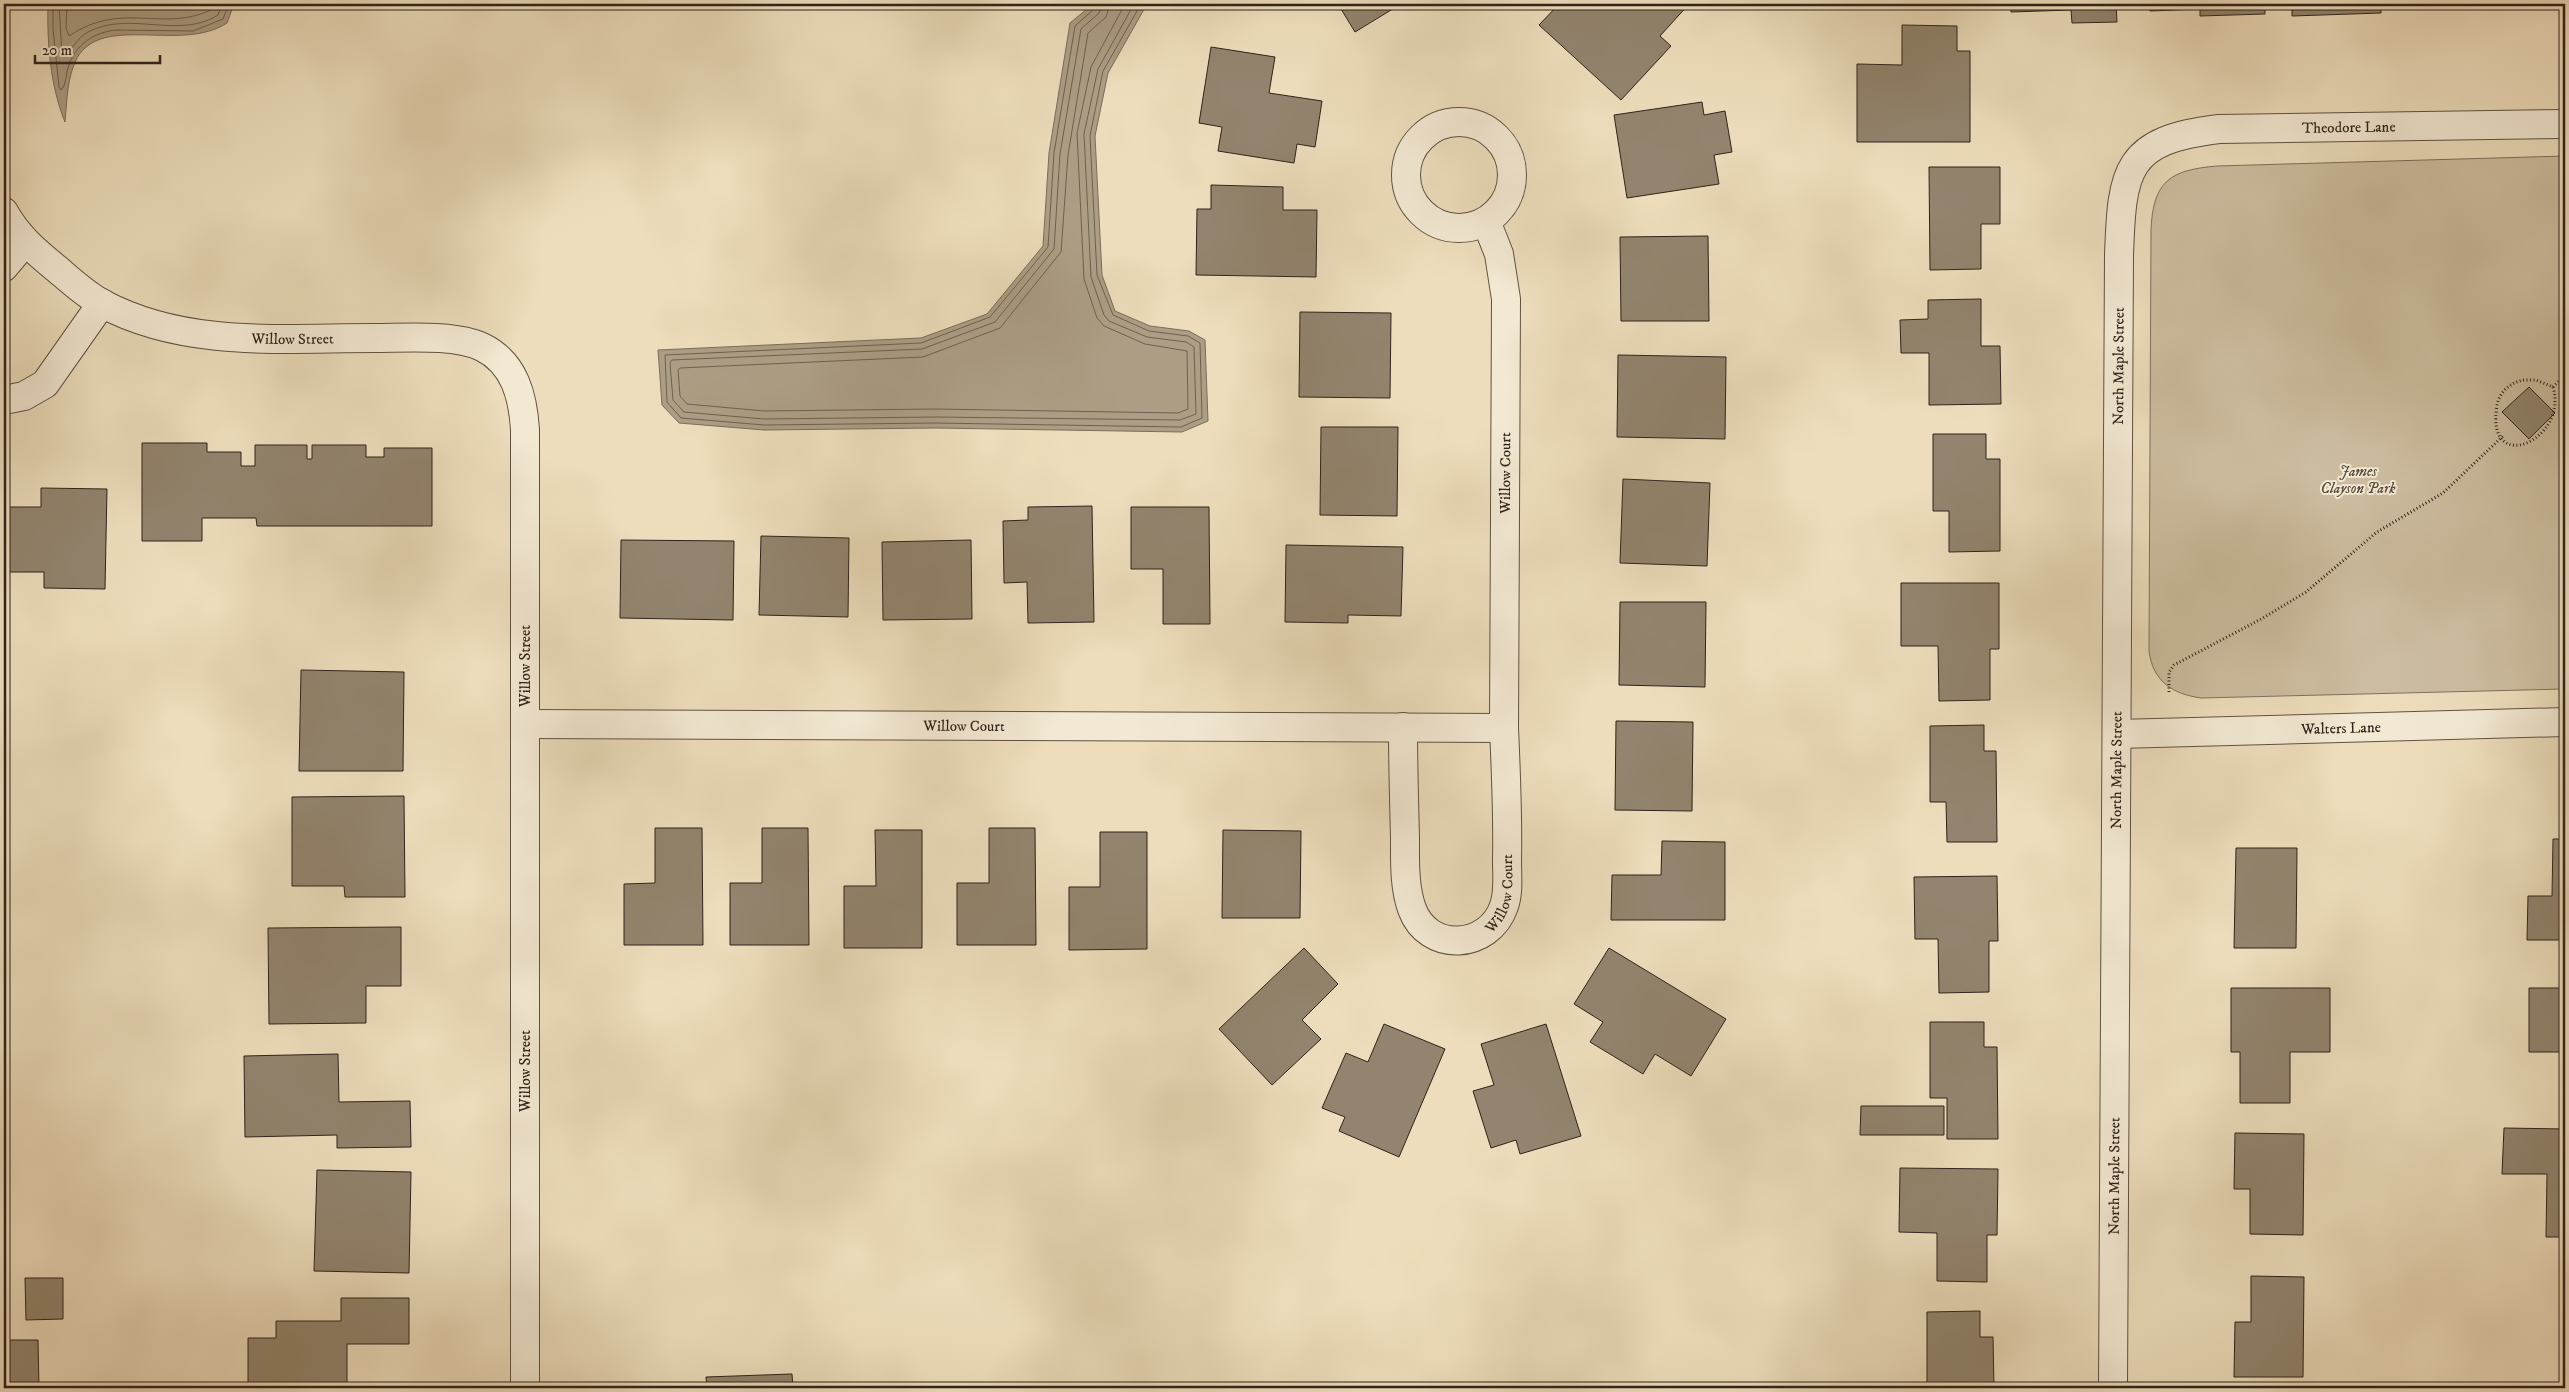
<svg xmlns="http://www.w3.org/2000/svg" width="2569" height="1392" viewBox="0 0 2569 1392" font-family="'IM FELL DW Pica',serif">
  <style>
    .green { fill: #cdbda0; stroke: #7e705d }
    .water { fill: #ac9e85; stroke: #7a6d5a }
    .lines { fill: none; stroke-linecap: round; stroke-linejoin: round }
    .shore { stroke: #6e6050; stroke-width: 1 }
    .building { fill: #92846e; stroke: #2f231a }
    .street-casing { stroke: #5e5242; stroke-width: 30 }
    .path { stroke: #2f231a; stroke-width: 3; stroke-dasharray: 1 2.5; stroke-linecap: butt }
    .street { stroke: #f3e9d3; stroke-width: 28 }
    .labels { text-anchor: middle; dominant-baseline: central; stroke-width: 4; stroke-linejoin: round; paint-order: stroke }
    .street-label { font-size: 15px; fill: #2f231a; stroke: #f3e9d3 }
    .park-label { font-size: 15px; font-style: italic; fill: #564a3c; stroke: #f3e9d3 }
  </style>
  <rect width="100%" height="100%" fill="#edddbc"/>
  <filter id="stains"><feTurbulence type="fractalNoise" baseFrequency=".004" numOctaves="4"/><feColorMatrix values="0 0 0 0 .2 0 0 0 0 .09 0 0 0 0 .02 0 0 0 .5 -.17"/></filter>
  <radialGradient id="worn" r=".72"><stop offset=".6" stop-color="#630" stop-opacity="0"/><stop offset="1" stop-color="#630" stop-opacity=".3"/></radialGradient>
  <path class="green" d="M2565,156V689L2201,698C2173,694 2153,682 2149,651L2151,230C2153,181 2170,170 2217,166Z"/>
  <path class="water" d="M48,4H234L227,23C181,53 103,13 77,58C67,77 67,101 65,122C50,85 47,43 48,4Z
    M1093,4H1147L1108,73L1095,136L1102,275L1115,311L1150,326L1189,331L1205,340L1208,421L1182,432L935,428L764,430L679,423L662,405L658,350L921,338L987,314L1043,246L1049,153L1070,23Z"/>
  <g class="lines">
    <path class="shore" d="M53,4V29L59,87L61,90C66,85 66,75 68,68C75,44 94,32 117,30L193,31L223,19L229,4
      M59,4L62,54L64,56C73,49 77,38 88,32C129,10 179,40 218,15L222,4
      M67,4L66,28L69,36C122,0 161,33 211,10L215,4
      M1096,4L1094,9L1075,26L1054,153L1048,247L990,317L921,343L665,355L667,402L681,418L764,425L935,423L1181,427L1202,418L1200,343L1188,336L1149,331L1113,315L1097,275L1090,136L1103,71L1141,4
      M1102,4L1099,13L1081,29L1060,154L1054,249L995,322L922,349L672,360L670,363L673,400L684,412L764,419L935,417L1180,420L1196,414L1194,347L1186,342L1147,337L1109,321L1104,315L1091,277L1084,134L1098,69L1134,4
      M1110,4L1106,17L1088,33L1068,155L1061,252L1000,328L923,357L680,368L678,370L680,396L687,404L764,411L935,409L1178,413L1188,409L1187,351L1145,344L1104,326L1097,318L1084,279L1077,133L1091,67L1125,4"/>
  </g>
  <path class="building" d="M1338,4H1394L1396,7L1355,32Z
    M1559,4H1689L1660,36L1671,46L1621,100L1539,25Z
    M2011,4H2116L2117,22L2072,23L2071,10L2011,12Z
    M2149,4H2265V14L2200,16V9L2150,11Z
    M2292,4H2381V13L2292,16Z
    M2481,4H2545V6L2481,9Z
    M1902,25L1957,26V51H1970V142H1857V64L1902,65Z
    M1211,47L1275,57L1269,93L1322,101L1315,147L1297,144L1294,163L1218,151L1222,127L1199,123Z
    M1702,102L1704,115L1725,111L1732,152L1714,155L1719,184L1627,198L1614,115Z
    M1929,167H2000V224H1981V269L1930,270Z
    M1211,185L1283,187V210H1317L1316,277L1196,275L1197,209H1211Z
    M1708,236L1709,321H1621L1620,237Z
    M1981,299V346H2000L2001,404L1929,405V353H1901L1900,320L1928,319V300Z
    M1300,312L1391,313L1390,398L1299,397Z
    M1618,355L1726,357L1725,439L1617,437Z
    M2529,387L2555,413L2529,439L2502,412Z
    M1321,427H1398L1397,516L1320,515Z
    M1933,434H1986V459H2000V551L1949,552V511H1933Z
    M142,443H207V452H241V466H255V445H307V459H312V445H366V457H384V448H432V526H257L256,518H202V541H142Z
    M1623,479L1710,483L1707,566L1620,563Z
    M41,488L107,489L105,589L44,588V572H4V507H41Z
    M1092,506L1094,622L1028,623L1027,582L1004,583L1003,521L1028,520V507Z
    M1131,507H1209L1210,624H1163V569H1131Z
    M761,536L849,538L848,617L759,615Z
    M621,540L734,541L733,620L620,618Z
    M971,540L972,619L883,620L882,542Z
    M1286,545L1403,547L1401,616L1348,615V623L1285,622Z
    M1901,583H1999V649H1990V700L1939,701L1938,646H1901Z
    M1620,602H1706L1705,687L1619,685Z
    M301,670L404,672L403,771H299Z
    M1616,721L1693,722L1692,811L1615,810Z
    M1984,725V751H1996L1997,842H1947L1946,802H1930V726Z
    M404,796L405,897H345L344,886H292V797Z
    M655,828H702L703,945H624V884L655,883Z
    M762,828H808L809,945H730V883H762Z
    M989,828H1035L1036,945H957V883H989Z
    M875,830H922V948H844V886H876Z
    M1223,830L1301,831L1300,918H1222Z
    M1100,832H1147V949L1069,950V887H1100Z
    M2553,839H2565V940H2527L2528,896H2552Z
    M1662,841L1725,842V920H1611L1612,875H1661Z
    M2236,848H2297L2296,948H2234Z
    M1997,876L1998,941H1989V992L1939,993L1938,939H1915L1914,877Z
    M401,927V986H366V1023L269,1024L268,928Z
    M1304,948L1338,984L1302,1020L1321,1039L1272,1085L1219,1029Z
    M1609,948L1726,1019L1691,1076L1655,1054L1643,1074L1590,1042L1603,1022L1574,1004Z
    M2231,988H2330V1052H2290V1103H2240V1052H2231Z
    M2529,988H2565V1052H2529Z
    M1930,1022H1984V1047H1997L1998,1139H1947V1098H1930Z
    M1384,1024L1445,1049L1399,1157L1339,1131L1345,1117L1322,1108L1346,1053L1368,1062Z
    M1546,1024L1581,1136L1520,1154L1516,1140L1491,1148L1473,1091L1494,1085L1481,1044Z
    M338,1054L339,1102L410,1101L411,1147L337,1148V1135L245,1137L244,1056Z
    M1861,1106H1944V1135H1860Z
    M2504,1128L2565,1129V1237H2546L2547,1174H2502Z
    M2235,1133L2304,1134L2303,1235L2250,1234V1189H2234Z
    M1900,1168L1998,1169L1997,1235H1987V1282L1937,1281V1233L1899,1232Z
    M317,1170L411,1172L409,1273L314,1271Z
    M2251,1276L2304,1277L2303,1377H2234L2235,1322H2251Z
    M25,1278H63V1319L26,1320Z
    M2561,1280H2565V1380H2562Z
    M341,1298H409V1344H347V1388H248V1338H276V1321H341Z
    M1980,1311V1337H1993L1994,1388H1927V1312Z
    M4,1340H38L39,1388H4Z
    M792,1374L793,1388H707L706,1377Z"/>
  <g class="lines">
    <g class="street-casing">
      <g id="street">
        <circle cx="1459" cy="175" r="53"/>
        <path id="s1" d="M4,212C17,236 36,252 57,269C71,281 86,295 103,304C186,348 283,338 374,338C405,338 455,334 482,347C515,363 523,397 525,430V1388"/>
        <path d="M4,267L25,242"/>
        <path d="M4,400L24,396L45,384L102,303"/>
        <path id="s2" d="M525,724L1504,728L1506,299L1499,254L1486,221"/>
        <path id="s3" d="M1403,727C1403,764 1404,801 1405,837C1405,861 1404,887 1412,909C1428,953 1489,950 1504,906C1509,892 1507,876 1507,861C1508,817 1506,772 1504,728"/>
        <path id="s4" d="M2117,734L2565,722"/>
        <path id="s5" d="M2113,1388L2119,255C2122,170 2125,140 2219,129L2565,124"/>
      </g>
    </g>
    <path class="path" d="M2523,380H2536L2553,387C2569,440 2485,477 2497,406C2499,392 2510,383 2523,380Z
      M2553,387L2565,375
      M2169,692V672L2174,665L2263,618L2306,592L2377,532L2443,493L2503,436"/>
    <use href="#street" class="street"/>
  </g>
  <g class="labels">
    <g class="street-label">
      <text stroke="none"><textPath href="#s5" startOffset="1450">Theodore Lane</textPath></text>
      <text stroke="none"><textPath href="#s1" startOffset="331">Willow Street</textPath></text>
      <text stroke="none"><textPath href="#s5" startOffset="1022">North Maple Street</textPath></text>
      <text stroke="none"><textPath href="#s2" startOffset="1234">Willow Court</textPath></text>
      <text transform="translate(525 666) rotate(-90)">Willow Street</text>
      <text stroke="none"><textPath href="#s2" startOffset="439">Willow Court</textPath></text>
      <text stroke="none"><textPath href="#s4" startOffset="224">Walters Lane</textPath></text>
      <text stroke="none"><textPath href="#s5" startOffset="618">North Maple Street</textPath></text>
      <text stroke="none"><textPath href="#s3" startOffset="315">Willow Court</textPath></text>
      <text transform="translate(525 1071) rotate(-90)">Willow Street</text>
      <text stroke="none"><textPath href="#s5" startOffset="212">North Maple Street</textPath></text>
    </g>
    <g class="park-label">
      <text x="2358" y="471">James<tspan x="2358" dy="17">Clayson Park</tspan></text>
    </g>
  </g>
  <rect width="2569" height="1392" fill="none" stroke="#edddbc" stroke-width="20"/>
  <rect x="5" y="5" width="2559" height="1382" fill="none" stroke="#2f231a" stroke-width="2.5"/>
  <rect x="10" y="10" width="2549" height="1372" fill="none" stroke="#2f231a"/>
  <path d="M35 55v8h125v-8" fill="none" stroke="#2f231a" stroke-width="2.5"/>
  <text x="42" y="55" font-size="15" fill="#2f231a" stroke="#f3e9d3" stroke-width="4" paint-order="stroke">20 m</text>
  <rect width="100%" height="100%" filter="url(#stains)"/>
  <rect width="100%" height="100%" fill="url(#worn)"/>
</svg>
